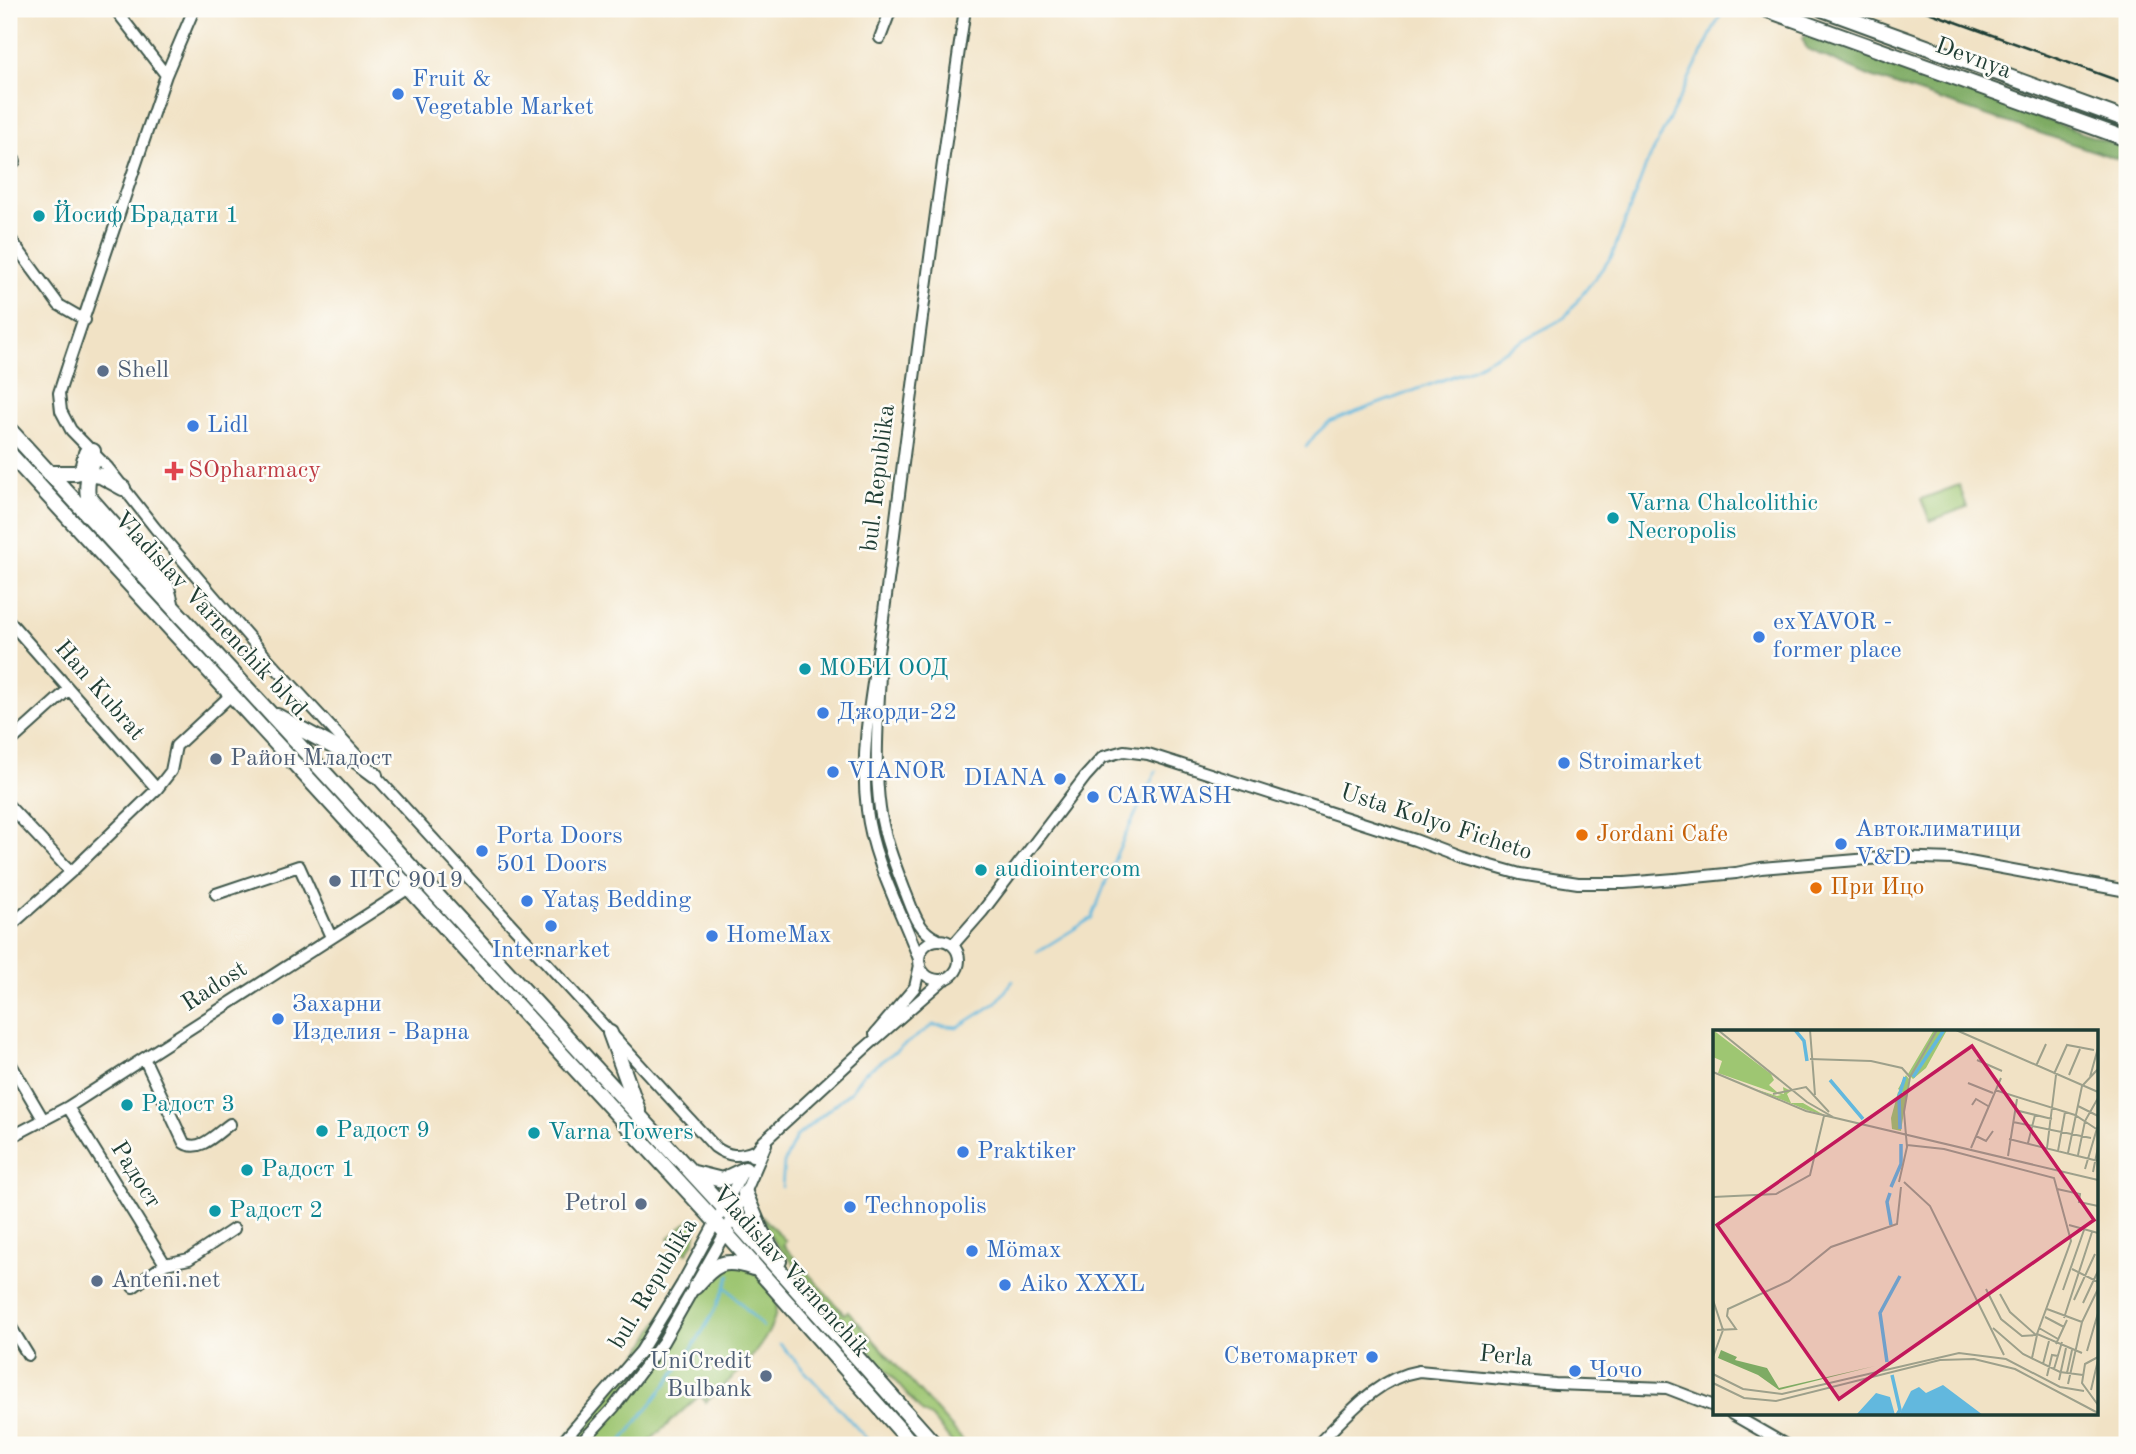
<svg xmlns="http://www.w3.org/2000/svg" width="2136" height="1454" viewBox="0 0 2136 1454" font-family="'Old Standard TT',serif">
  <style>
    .green { fill: #9ec672; stroke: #5e8253; stroke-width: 2 }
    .forest { fill: #7eab64; stroke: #4e744c; stroke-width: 2 }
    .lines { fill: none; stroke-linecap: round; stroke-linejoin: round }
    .stream { stroke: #62b8de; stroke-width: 2.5 }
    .minor-casing { stroke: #3e564a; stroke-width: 14 }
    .major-casing { stroke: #3e564a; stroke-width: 18 }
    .minor { stroke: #fff; stroke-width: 10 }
    .major { stroke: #fff; stroke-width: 14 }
    .rail { stroke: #1f3d34; stroke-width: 2.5 }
    .shop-dot { fill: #3f7fe0; stroke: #fdfcf7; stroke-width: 2.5 }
    .culture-dot { fill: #0f9aa8; stroke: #fdfcf7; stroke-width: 2.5 }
    .service-dot { fill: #5c6f8a; stroke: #fdfcf7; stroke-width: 2.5 }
    .health-dot { fill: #e0444e; stroke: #fdfcf7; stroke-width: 2.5 }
    .food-dot { fill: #e8710a; stroke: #fdfcf7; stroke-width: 2.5 }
    .labels { text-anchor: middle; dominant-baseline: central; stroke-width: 5; stroke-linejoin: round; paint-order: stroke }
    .street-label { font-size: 24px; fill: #1f3d34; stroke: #fdfcf7 }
    .shop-label { font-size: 24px; fill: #366cbe; stroke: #fdfcf7; text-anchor: start }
    .culture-label { font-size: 24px; fill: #0d838f; stroke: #fdfcf7; text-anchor: start }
    .service-label { font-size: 24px; fill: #4e5e75; stroke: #fdfcf7; text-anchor: start }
    .health-label { font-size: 24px; fill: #be3a42; stroke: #fdfcf7; text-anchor: start }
    .food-label { font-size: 24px; fill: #c56008; stroke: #fdfcf7; text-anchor: start }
    .inset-river { fill: none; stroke: #62b8de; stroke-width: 3.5 }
    .inset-road { fill: none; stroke: #9da08b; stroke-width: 2 }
    .view { fill: #c2185b; fill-opacity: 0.15; stroke: #c2185b; stroke-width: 3.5 }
    .inset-edge { fill: none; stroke: #1f3d34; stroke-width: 3.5 }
  </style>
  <rect width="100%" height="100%" fill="#fdfcf7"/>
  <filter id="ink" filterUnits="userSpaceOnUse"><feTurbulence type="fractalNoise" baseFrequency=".0143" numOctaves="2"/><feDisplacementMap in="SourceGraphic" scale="14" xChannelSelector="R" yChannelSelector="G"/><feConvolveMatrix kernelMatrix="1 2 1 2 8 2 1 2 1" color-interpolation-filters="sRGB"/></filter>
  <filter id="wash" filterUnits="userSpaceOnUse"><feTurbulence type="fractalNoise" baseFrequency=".00686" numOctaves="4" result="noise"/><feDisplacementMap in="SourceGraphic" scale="28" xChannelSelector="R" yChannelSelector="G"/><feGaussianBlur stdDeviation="1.57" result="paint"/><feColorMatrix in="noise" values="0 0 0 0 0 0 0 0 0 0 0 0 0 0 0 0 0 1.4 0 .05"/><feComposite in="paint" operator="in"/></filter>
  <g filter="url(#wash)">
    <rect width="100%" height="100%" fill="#f1e2c5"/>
    <path class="green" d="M1959,485L1967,507L1930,521L1921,499Z
      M762,1216L786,1241L783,1245L844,1314L848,1311L967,1445H954L932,1418L922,1412L772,1239Z
      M692,1218C701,1231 694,1242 687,1253L681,1251L669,1238Z
      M705,1242L716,1250L697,1284L734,1261C744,1268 759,1274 767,1282C801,1319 732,1379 706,1402L700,1395L645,1445H559L641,1351Z"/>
    <path class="forest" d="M1809,34L2127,149V162L1871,77L1807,49L1802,38Z"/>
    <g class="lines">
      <path class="stream" d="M1306,447L1315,435L1329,422L1467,371L1564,318L1612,256L1645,168L1721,14
        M1037,952L1092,918L1117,853L1156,771
        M782,1187L784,1163L796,1137L850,1092L863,1074L933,1025L958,1027L996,1003L1013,981
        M727,1288L763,1327
        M780,1344L867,1439
        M619,1445C660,1391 707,1339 730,1275"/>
    </g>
  </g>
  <g filter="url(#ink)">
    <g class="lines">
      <g class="minor-casing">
        <path id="minor" d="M115,9L166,75
          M194,9L166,75L70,359L59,393L61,411L71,430L108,468L155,528L266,657L359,758
          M880,38L891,9
          M9,155L15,161L9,167
          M9,237L59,305L85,320
          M9,621L157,789
          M880,674C878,719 874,765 880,809C884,837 895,865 905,891C913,910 917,930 937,939
          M9,743L69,689
          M370,770L715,1147C729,1157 738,1157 754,1151
          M9,806L71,872
          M216,894L299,866L331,937
          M9,927L71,872L157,789L171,771L176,746L231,695
          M919 960a20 20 0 1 1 40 0a20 20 0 1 1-40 0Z
          M953,945L982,912L1085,777L1103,757L1124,751L1148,754L1415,840L1460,857L1520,874L1578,883H1624L1675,879L1736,873L1761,868L1893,857L1953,859L2127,891
          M919,959C901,910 873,862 867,810C859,748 873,687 882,626C885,604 888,581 891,558C914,375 938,191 965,9
          M875,1034L915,987L920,965
          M144,1058L184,1143C200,1153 217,1133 230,1124
          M9,1061L43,1119
          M68,1107L165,1264
          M9,1138L68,1107L409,888
          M752,1156L761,1144L864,1049L944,979
          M133,1287L165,1264L189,1259L234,1229
          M9,1324L28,1355
          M1732,1414L1786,1445
          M560,1445L641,1351L682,1284L744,1170
          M579,1445L614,1407L663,1342L725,1233L745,1193L766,1144
          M1317,1445C1347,1416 1376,1378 1419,1371L1555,1384L1667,1388L1714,1406"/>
      </g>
      <g class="major-casing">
        <path id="major" d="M1765,9L2127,139
          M1822,9L2127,120
          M9,429L723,1207L935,1445
          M93,451C92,466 85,482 88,496L166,584L171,603
          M9,453L716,1222L913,1445
          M49,473H76L82,469L86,453
          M83,473L101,476L123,488
          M277,716L347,754L375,775
          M610,1033L638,1110
          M694,1173L722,1180L745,1169
          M745,1193L762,1233L779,1261
          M695,1287C716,1264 722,1257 753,1268"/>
      </g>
      <use href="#minor" class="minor"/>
      <use href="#major" class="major"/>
      <path class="rail" d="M1920,9L2127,84"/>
    </g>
  </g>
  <g class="shop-dot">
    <circle cx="398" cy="94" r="7"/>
    <circle cx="193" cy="426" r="7"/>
    <circle cx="1759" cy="637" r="7"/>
    <circle cx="823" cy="713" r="7"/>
    <circle cx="1564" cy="763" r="7"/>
    <circle cx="833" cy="772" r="7"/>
    <circle cx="1060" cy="779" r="7"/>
    <circle cx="1093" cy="797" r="7"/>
    <circle cx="1841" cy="844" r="7"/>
    <circle cx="482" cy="851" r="7"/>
    <circle cx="527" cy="901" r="7"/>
    <circle cx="551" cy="926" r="7"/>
    <circle cx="712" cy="936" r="7"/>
    <circle cx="278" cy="1019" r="7"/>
    <circle cx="963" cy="1152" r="7"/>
    <circle cx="850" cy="1207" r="7"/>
    <circle cx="972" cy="1251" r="7"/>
    <circle cx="1005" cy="1285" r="7"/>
    <circle cx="1372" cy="1357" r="7"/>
    <circle cx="1575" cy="1371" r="7"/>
  </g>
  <g class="culture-dot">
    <circle cx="39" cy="216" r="7"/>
    <circle cx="1613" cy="518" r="7"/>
    <circle cx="805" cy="669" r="7"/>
    <circle cx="981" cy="870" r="7"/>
    <circle cx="127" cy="1105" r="7"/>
    <circle cx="322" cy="1131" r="7"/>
    <circle cx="534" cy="1133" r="7"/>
    <circle cx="247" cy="1170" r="7"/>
    <circle cx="215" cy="1211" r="7"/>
  </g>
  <g class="service-dot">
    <circle cx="103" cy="371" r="7"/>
    <circle cx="216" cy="759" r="7"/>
    <circle cx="335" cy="881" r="7"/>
    <circle cx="641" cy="1204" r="7"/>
    <circle cx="97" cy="1281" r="7"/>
    <circle cx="766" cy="1376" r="7"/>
  </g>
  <path class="health-dot" d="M170.5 460.5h7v7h7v7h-7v7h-7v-7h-7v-7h7z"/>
  <g class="food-dot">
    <circle cx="1582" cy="835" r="7"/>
    <circle cx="1816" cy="888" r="7"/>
  </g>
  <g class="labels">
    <g class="street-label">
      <text transform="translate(1973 59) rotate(20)">Devnya</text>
      <text transform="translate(879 478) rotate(-83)">bul. Republika</text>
      <text transform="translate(212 617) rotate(47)">Vladislav Varnenchik blvd.</text>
      <text transform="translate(99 691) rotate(49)">Han Kubrat</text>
      <text transform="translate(1436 823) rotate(18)">Usta Kolyo Ficheto</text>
      <text transform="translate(215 987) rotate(-33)">Radost</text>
      <text transform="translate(135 1175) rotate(58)">Радост</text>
      <text transform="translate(790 1272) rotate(48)">Vladislav Varnenchik</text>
      <text transform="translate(654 1284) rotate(-59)">bul. Republika</text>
      <text transform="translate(1506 1357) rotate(6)">Perla</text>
    </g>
    <g class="shop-label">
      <text x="412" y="80">Fruit &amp;<tspan x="412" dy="28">Vegetable Market</tspan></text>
      <text x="207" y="426">Lidl</text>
      <text x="1773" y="623">exYAVOR -<tspan x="1773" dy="28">former place</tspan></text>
      <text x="837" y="713">Джорди-22</text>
      <text x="1578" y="763">Stroimarket</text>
      <text x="847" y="772">VIANOR</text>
      <text x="1046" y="779" text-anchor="end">DIANA</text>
      <text x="1107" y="797">CARWASH</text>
      <text x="1855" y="830">Автоклиматици<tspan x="1855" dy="28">V&amp;D</tspan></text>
      <text x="496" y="837">Porta Doors<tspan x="496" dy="28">501 Doors</tspan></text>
      <text x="541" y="901">Yataş Bedding</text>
      <text x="726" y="936">HomeMax</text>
      <text x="551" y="951" text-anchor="middle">Internarket</text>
      <text x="292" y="1005">Захарни<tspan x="292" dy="28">Изделия - Варна</tspan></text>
      <text x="977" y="1152">Praktiker</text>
      <text x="864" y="1207">Technopolis</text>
      <text x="986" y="1251">Mömax</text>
      <text x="1019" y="1285">Aiko XXXL</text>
      <text x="1358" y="1357" text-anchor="end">Светомаркет</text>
      <text x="1589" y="1371">Чочо</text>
    </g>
    <g class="culture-label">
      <text x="53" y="216">Йосиф Брадати 1</text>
      <text x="1627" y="504">Varna Chalcolithic<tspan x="1627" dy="28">Necropolis</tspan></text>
      <text x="819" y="669">МОБИ ООД</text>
      <text x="995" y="870">audiointercom</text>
      <text x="141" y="1105">Радост 3</text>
      <text x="336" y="1131">Радост 9</text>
      <text x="548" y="1133">Varna Towers</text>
      <text x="261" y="1170">Радост 1</text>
      <text x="229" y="1211">Радост 2</text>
    </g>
    <g class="service-label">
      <text x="117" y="371">Shell</text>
      <text x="230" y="759">Район Младост</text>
      <text x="349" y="881">ПТС 9019</text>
      <text x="627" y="1204" text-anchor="end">Petrol</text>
      <text x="111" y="1281">Anteni.net</text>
      <text x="752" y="1362" text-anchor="end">UniCredit<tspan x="752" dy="28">Bulbank</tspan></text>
    </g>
    <g class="health-label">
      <text x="188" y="471">SOpharmacy</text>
    </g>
    <g class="food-label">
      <text x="1596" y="835">Jordani Cafe</text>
      <text x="1830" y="888">При Ицо</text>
    </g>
  </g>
  <g transform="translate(1713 1030)">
    <rect width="385" height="385" fill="#f1e2c5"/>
    <path d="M0,0L58,44L61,50L56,55L64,62L71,64L70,57L78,61L74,64L78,73H90L111,85L94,80L42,59L64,66L68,65L5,43L9,31L0,27ZM221,0H234L213,38L200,49L195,44ZM193,45L196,49L188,101L179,99L178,88L185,62L191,63L185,59Z" fill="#9ec672"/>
    <path d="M8,320L24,327L22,330L54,338L66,358L162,336L66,360L45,345L5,328Z" fill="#7eab64"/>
    <path d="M230,355L270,385H186L198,361L206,357L213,363ZM163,363L177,367L182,385H143Z" fill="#62b8de"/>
    <path class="inset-river" d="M82,0L91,11L94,31M200,47L231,0M117,50L150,89M187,99L186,66L192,47M178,157L188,134V114M177,163L174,172L178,195M174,332L167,283L187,246M179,345L187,380L184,385"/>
    <path class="inset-road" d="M5,0L94,72L120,87M97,0L102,65M243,0L385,62M97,29L158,31L189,38L197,47M264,30L289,41M323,36L333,14M0,42L93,81L385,150M341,44L354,15L381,20M356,45L367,19M377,47L385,18M255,53L280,63M282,60L362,85L385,100M60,64L93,57L116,82M259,75L263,69L275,76M365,76L385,86M302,80L339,89M300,92L378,108M263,106L273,111L280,101M296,109L385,131M315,113L322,85M194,115L231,119L341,148L358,211L324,304L369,323M258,118L288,48M334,118L343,45M345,121L352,82M355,123L369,56L385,39M365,125L372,91L385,68M295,126L304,69M372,139L385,95M380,142L385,117M186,152L194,117L191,82L197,47L224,0M191,152L217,176L291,325M344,159L367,164L366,172L385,176M0,167L63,164L97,145L111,86M356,195L385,203M359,239L385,252M273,259L288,289L309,306L323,305L297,282L287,264M350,260L371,200M0,270L10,300L0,327M361,270L382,224M370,273L385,241M334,279L369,292M332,287L351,297M351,288L379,202M280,298L310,324L347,342L370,345M326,298L345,309M4,300L23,299L14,286L15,279L76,251L118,217L184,194L188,157M343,314L354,290M374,321L385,283M385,327L372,334L369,353L385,375M319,328L324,305M330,334L336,311M341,339L349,312M354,343L359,320M0,344L30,359L69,364L246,323L293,329L347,357L371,361M334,346L339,325L345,326M346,350L353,318M0,353L31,368L63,371L227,330L261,329L302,339L385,383M355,354L369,292L385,259M378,360L385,330"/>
    <path class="view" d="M259,16L381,190L126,369L4,195Z"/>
    <rect width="385" height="385" class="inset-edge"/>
  </g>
  <rect width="2136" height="1454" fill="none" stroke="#fdfcf7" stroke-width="35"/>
</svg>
